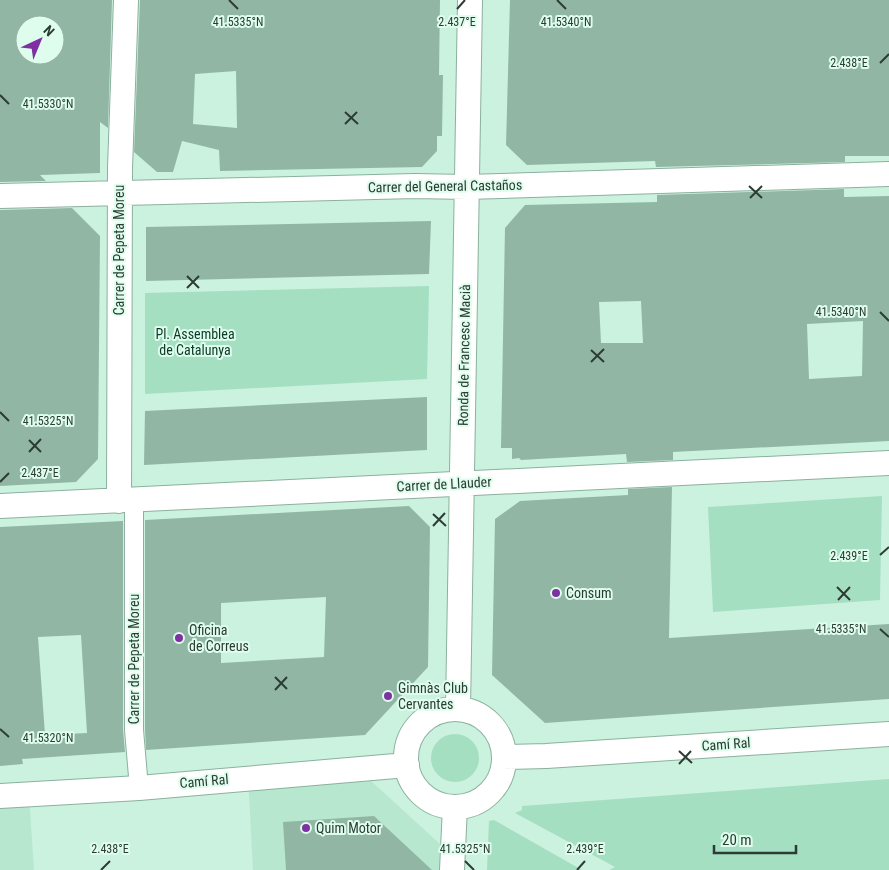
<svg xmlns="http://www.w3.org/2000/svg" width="889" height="870" viewBox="0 0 889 870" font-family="'Roboto Condensed',sans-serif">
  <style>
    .built { fill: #b8e7cf }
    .green { fill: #a5dfc2 }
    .building { fill: #91b7a4; fill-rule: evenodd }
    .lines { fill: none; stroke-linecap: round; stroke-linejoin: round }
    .pedestrian-casing { stroke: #8bb19e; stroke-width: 20 }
    .minor-casing { stroke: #8bb19e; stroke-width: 26 }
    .pedestrian { stroke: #fff; stroke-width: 18 }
    .minor { stroke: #fff; stroke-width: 24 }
    .ticks { fill: none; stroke: #2c3c34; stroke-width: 2 }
    .poi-dot { fill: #7e31a2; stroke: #defded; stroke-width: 2 }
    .labels { text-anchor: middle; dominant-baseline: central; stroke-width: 4; stroke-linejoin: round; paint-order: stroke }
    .street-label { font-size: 14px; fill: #2c3c34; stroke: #defded }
    .park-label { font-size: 14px; fill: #0a3927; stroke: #defded }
    .poi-label { font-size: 14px; fill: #2c3c34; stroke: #defded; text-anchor: start }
    .ticks-label { font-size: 12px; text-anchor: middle; fill: #2c3c34; stroke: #defded; stroke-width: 4; stroke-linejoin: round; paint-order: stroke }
  </style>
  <rect width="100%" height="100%" fill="#cbf2de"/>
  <path class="built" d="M358,769L452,855V870H253L248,777Z
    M29,794L34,870H0V796Z"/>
  <path class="green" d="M429,286L427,379L145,394V293Z
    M882,496L880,600L713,612L708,507Z
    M431 758a24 24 0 1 1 48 0a24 24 0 1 1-48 0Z
    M889,779V870H609L615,867L515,813L522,810V806Z
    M494,820L582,870H487L489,821Z"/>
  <path class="building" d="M0,0H112L108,128L100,122V173L40,175L46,181L0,182ZM25,25H55V55H25Z
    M140,0H440L439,75H443L442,136H437V151L422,167L220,171L219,150L182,141L173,172H157L134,152ZM236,71L237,128L193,124L195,74Z
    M510,0H889V156H845V162L656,167L655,161L527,165L506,145Z
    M844,189V197L889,196V441L673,452V460L627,462L626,454L521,460L519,458L512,459V448H501L505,228L525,205L657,202V195ZM641,301L643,343H601L599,302ZM863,321L862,376L809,379L807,324Z
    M72,208L100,236L98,459L76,482L0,486V210Z
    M431,221L429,274L146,281V227Z
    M427,397V450L144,465L145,411Z
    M672,487L669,638L889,624V699L545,723L492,675L495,519L520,501L628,495V489Z
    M409,506L430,527L428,667L365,735L146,750L145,730V520ZM326,597L324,657L221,663V603Z
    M123,521V730L125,752L22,759L23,764L0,766V527ZM81,635L87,733L45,735L38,637Z
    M374,816L432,870H286L283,822Z"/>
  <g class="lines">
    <g class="pedestrian-casing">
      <path id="pedestrian" d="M134,500V730L139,788"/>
    </g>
    <g class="minor-casing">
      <path id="minor" d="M0,196L415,186L466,187L889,174
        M119,501L120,168L126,0
        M0,506L889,463
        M458,709L470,0
        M406 758a49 49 0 1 1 98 0a49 49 0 1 1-98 0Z
        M504,757L546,756L889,734
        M0,796L139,788L407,765
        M452,870L455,807"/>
    </g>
    <use href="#pedestrian" class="pedestrian"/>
    <use href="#minor" class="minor"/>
  </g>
  <path class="ticks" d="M229,0L238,9M557,0L566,9M457,9L465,0M880,63L889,54M0,95L9,104M345,112L358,124M345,124L357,112M749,186L762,198M750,198L762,186M187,276L199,288M187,288L199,276M880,312L889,321M591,350L604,362M591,362L604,349M0,412L9,421M29,440L41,452M29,452L41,439M0,482L9,473M433,514L446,526M433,526L445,513M880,555L889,547M837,587L850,600M838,600L850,587M880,629L889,637M275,677L287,689M275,690L287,677M0,729L9,737M679,751L692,763M679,764L691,751M465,861L474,870M101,870L110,861M577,870L585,861"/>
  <g class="poi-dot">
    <circle cx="556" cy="593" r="5"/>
    <circle cx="179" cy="638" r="5"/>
    <circle cx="388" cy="696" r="5"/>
    <circle cx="306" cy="828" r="5"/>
  </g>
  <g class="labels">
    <g class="street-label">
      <text transform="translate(445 186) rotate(-1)">Carrer del General Castaños</text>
      <text transform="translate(119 250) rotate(-90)">Carrer de Pepeta Moreu</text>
      <text transform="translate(464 355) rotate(-89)">Ronda de Francesc Macià</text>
      <text transform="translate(444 484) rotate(-3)">Carrer de Llauder</text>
      <text transform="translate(134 659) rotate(-90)">Carrer de Pepeta Moreu</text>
      <text transform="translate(726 744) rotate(-4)">Camí Ral</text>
      <text transform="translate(204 781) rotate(-5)">Camí Ral</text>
    </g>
    <g class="park-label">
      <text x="195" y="334">Pl. Assemblea<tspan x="195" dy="16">de Catalunya</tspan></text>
    </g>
    <g class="poi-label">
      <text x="566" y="593">Consum</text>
      <text x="189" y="630">Oficina<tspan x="189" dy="16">de Correus</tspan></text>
      <text x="398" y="688">Gimnàs Club<tspan x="398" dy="16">Cervantes</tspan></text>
      <text x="316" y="828">Quim Motor</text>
    </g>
  </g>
  <g class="ticks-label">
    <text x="238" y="26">41.5335°N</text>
    <text x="566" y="26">41.5340°N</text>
    <text x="457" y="26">2.437°E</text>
    <text x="849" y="67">2.438°E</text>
    <text x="48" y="108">41.5330°N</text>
    <text x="841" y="316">41.5340°N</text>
    <text x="48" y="425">41.5325°N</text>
    <text x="40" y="477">2.437°E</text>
    <text x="849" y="560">2.439°E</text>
    <text x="841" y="633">41.5335°N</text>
    <text x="48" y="742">41.5320°N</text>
    <text x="110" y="853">2.438°E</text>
    <text x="585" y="853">2.439°E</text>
    <text x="465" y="853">41.5325°N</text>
  </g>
  <g transform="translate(40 40) rotate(44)"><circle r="24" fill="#defded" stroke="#97b0a3"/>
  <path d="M0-4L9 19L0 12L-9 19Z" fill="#7e31a2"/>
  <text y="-8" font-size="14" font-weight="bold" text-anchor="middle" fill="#2c3c34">N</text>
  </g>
  <path d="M714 845v8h82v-8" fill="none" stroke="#2c3c34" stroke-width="2.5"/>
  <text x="722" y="845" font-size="15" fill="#2c3c34" stroke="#defded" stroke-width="4" paint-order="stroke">20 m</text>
</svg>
